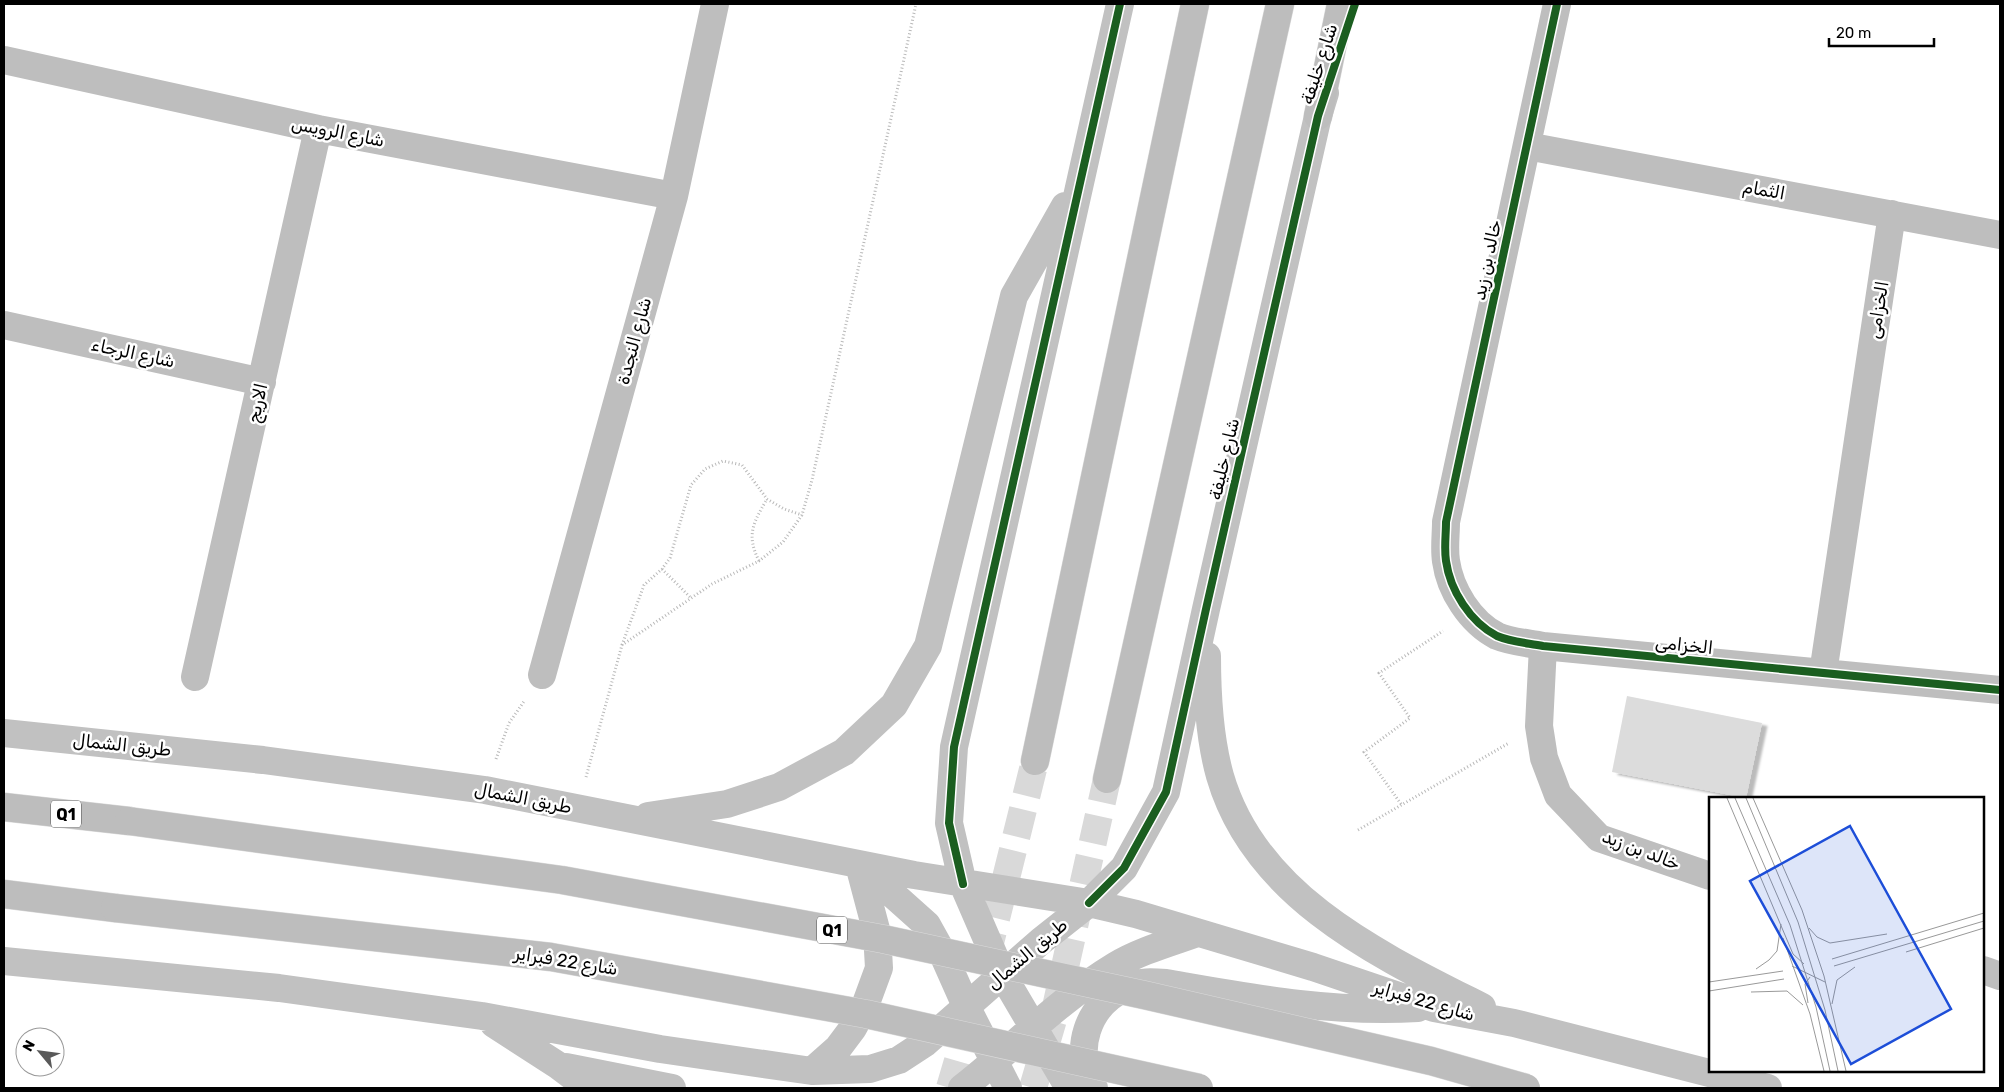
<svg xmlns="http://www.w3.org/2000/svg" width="2004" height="1092" viewBox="0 0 2004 1092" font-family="Rubik,Vazirmatn,sans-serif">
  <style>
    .building { fill: #dcdcdc; filter: url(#shadow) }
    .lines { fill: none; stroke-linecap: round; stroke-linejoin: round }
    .primary-tunnel { stroke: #d9d9d9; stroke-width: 28; stroke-dasharray: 28 14; stroke-linecap: butt }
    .primary-casing { stroke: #dbdbdb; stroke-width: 29 }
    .highway-casing { stroke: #dbdbdb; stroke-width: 29 }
    .path { stroke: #b8b8b8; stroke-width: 3; stroke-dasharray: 1 2.5; stroke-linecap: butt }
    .street { stroke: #bebebe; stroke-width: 28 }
    .secondary { stroke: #c1c1c1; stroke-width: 28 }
    .primary { stroke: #bdbdbd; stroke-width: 28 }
    .highway { stroke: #bdbdbd; stroke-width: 28 }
    .highway-bridge-casing { stroke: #dbdbdb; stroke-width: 29; stroke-linecap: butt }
    .highway-bridge { stroke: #bdbdbd; stroke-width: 28 }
    .cycleway-casing { stroke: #fff; stroke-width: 11 }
    .cycleway { stroke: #1b5e20; stroke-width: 8 }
    .labels { text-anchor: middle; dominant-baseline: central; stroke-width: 5; stroke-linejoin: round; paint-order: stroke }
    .shield { fill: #fff; stroke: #4c4c4c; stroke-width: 1 }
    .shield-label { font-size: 16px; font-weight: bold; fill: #000 }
    .street-label { font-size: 18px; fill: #000; stroke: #fff }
    .inset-road { fill: none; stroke: #999; stroke-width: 1 }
    .view { fill: #1d4ed8; fill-opacity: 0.15; stroke: #1d4ed8; stroke-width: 2.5 }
    .inset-edge { fill: none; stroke: #000; stroke-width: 2.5 }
  </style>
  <defs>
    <filter id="shadow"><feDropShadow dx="5.5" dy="3" stdDeviation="1" flood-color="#0004"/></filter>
  </defs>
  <rect width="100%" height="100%" fill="#fff"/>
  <path class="building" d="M1627,696L1762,723L1746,798L1612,772Z"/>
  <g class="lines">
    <path class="primary-tunnel" d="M986,959L1035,761
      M950,1088L972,1013
      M1033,1088L1054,1016L1107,779"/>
    <g class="primary-casing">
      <path id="primary" d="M1318,116L1341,4
        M1035,761L1195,4
        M1107,779L1280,4"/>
    </g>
    <g class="highway-casing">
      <path id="highway" d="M4,807L129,821
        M4,894L115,908"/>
    </g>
    <path class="path" d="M759,561C746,535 753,523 767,499
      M662,569L691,598
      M622,645L644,585L662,569L670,558L691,485L705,469L723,461L742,465L767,499L784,509L802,515
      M496,759L509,723L525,700
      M586,777L622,645L712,584L759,561L783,542L802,515L812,480L916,4
      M1401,804L1364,752L1410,718L1379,673L1443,631
      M1358,830L1509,743"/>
    <path class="street" d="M1557,4L1446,522C1446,535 1444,548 1446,561C1450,590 1470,622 1497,636C1511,642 1528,643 1543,646L2000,690
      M4,60L318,129L674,196
      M1527,146L2000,235
      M4,325L262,382
      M1543,646L1539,726L1544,758L1558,795L1599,838L1710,876
      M1823,673L1892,214
      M542,675L674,196L715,4
      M195,677L318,129
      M1983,970L2000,976"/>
    <path class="secondary" d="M1207,656C1207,696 1209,737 1220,776C1255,897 1379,955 1482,1007
      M4,733L263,760L485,790L914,875L1089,903L1136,914L1313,967L1434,1008L1514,1023L1768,1088
      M648,816L727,804L779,787L844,752L894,705L928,646L1014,296L1065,206
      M861,866L927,925L942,952L966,1006L1008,1088
      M4,961L279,988L482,1016L660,1049L812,1071L870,1069L899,1060L925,1043L1041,941L1089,903L1124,868L1166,792L1206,609L1318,116L1325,93
      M494,1024L559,1066L588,1088
      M566,1067L672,1088
      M812,1071L838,1048L853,1028L865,1006L879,968L877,933L859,865
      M962,1088C1013,1048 1059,1000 1115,966C1140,951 1169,943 1197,933
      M1069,1088L1002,974L963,884L949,823L954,747L1120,4
      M1094,1088C1072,1051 1087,1004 1127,987C1139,981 1153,982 1166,983C1252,998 1329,1013 1418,1008"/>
    <use href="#primary" class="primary"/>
    <use href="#highway" class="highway"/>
    <g class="highway-bridge-casing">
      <path id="highway-bridge" d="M129,821L562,880L883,939L1144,995L1431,1061L1526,1088
        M115,908L551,957L866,1014L1199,1088"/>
    </g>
    <use href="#highway-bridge" class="highway-bridge"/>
    <g class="cycleway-casing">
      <path id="cycleway" d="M1557,4L1446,522C1446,535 1444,548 1446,561C1450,590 1470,622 1497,636C1511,642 1528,643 1543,646L2000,690
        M963,884L949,823L954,747L1120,4
        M1089,903L1124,868L1166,792L1206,609L1318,116L1355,4"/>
    </g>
    <use href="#cycleway" class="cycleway"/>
  </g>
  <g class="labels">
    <g class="shield">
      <rect x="51" y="800.5" width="30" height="27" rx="4"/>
      <rect x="817" y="916.5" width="30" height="27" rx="4"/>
    </g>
    <g class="shield-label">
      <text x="66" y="814">Q1</text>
      <text x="832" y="930">Q1</text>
    </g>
    <g class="street-label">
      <text transform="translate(1319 64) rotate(-72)">شارع خليفة</text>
      <text transform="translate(338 132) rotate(11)">شارع الرويس</text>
      <text transform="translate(1764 190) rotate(10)">الثمام</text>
      <text transform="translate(1487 260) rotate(-78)">خالد بن زيد</text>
      <text transform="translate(1878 310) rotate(-81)">الخزامى</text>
      <text transform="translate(634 341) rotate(-75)">شارع النجدة</text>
      <text transform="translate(133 353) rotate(12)">شارع الرجاء</text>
      <text transform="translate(257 403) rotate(-77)">الاريج</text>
      <text transform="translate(1224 459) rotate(-77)">شارع خليفة</text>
      <text transform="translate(1684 645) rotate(6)">الخزامى</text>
      <text transform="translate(122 745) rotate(6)">طريق الشمال</text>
      <text transform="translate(523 798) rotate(11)">طريق الشمال</text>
      <text transform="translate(1641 850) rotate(21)">خالد بن زيد</text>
      <text transform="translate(1027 954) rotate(-40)">طريق الشمال</text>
      <text transform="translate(566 961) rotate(9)">شارع 22 فبراير</text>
      <text transform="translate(1424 1001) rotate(16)">شارع 22 فبراير</text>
    </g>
  </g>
  <g transform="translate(1709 797)">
    <rect width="275" height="275" fill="#fff"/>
    <path class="inset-road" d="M18,1L84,157L95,167M26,1L81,128L107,210L121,274M37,1L89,125L116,213L129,274M44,1L93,113L115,179L137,274M100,131L108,140L121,146L178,137M74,141L101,217L115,274M197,155L275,131M123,162L275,116M83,169L116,185M125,169L275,124M47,172L60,163L68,154L72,127M0,185L74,174M0,194L75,182M42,195L78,194L94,208M99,206L96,187L101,180M123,207L128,183L146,170"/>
    <path class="view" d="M141,29L242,212L142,267L41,84Z"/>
    <rect width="275" height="275" class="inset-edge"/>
  </g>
  <rect width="2004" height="1092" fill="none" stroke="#000000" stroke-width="10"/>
  <g transform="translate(40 1052) rotate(299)"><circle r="24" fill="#ffffff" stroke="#999999"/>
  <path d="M0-4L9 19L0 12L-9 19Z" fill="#595959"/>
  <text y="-8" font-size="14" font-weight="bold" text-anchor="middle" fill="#000000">N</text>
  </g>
  <path d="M1829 38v8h105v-8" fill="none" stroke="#000000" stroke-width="2.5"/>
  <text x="1836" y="38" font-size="15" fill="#000000" stroke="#ffffff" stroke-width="4" paint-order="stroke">20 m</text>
</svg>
